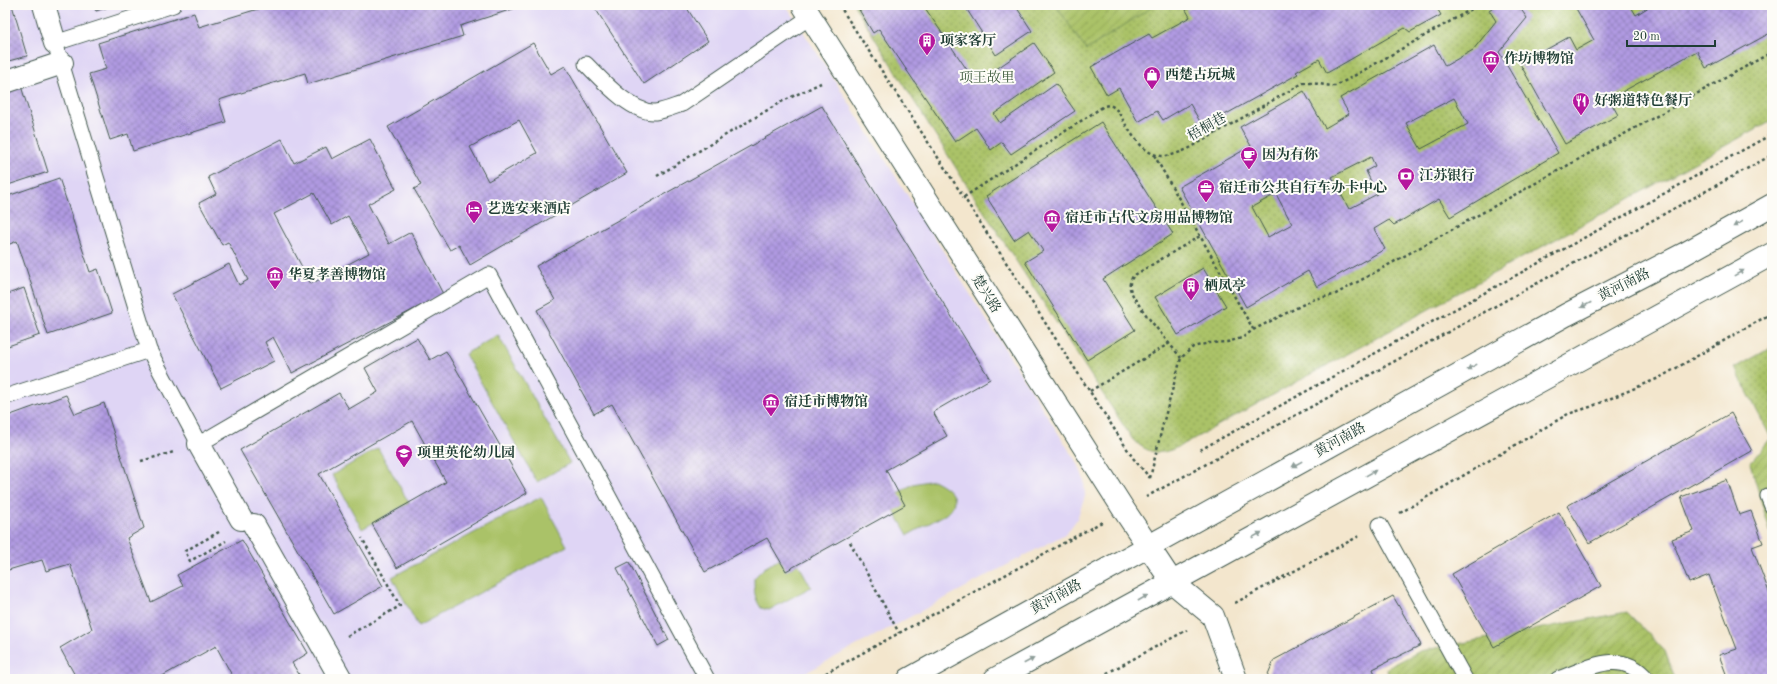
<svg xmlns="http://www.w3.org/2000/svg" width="1777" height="684" viewBox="0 0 1777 684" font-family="'Old Standard TT','Noto Serif SC',serif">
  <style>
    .built { fill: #dfd5f5 }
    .grass { fill: #aac267; stroke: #64804e }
    .park { fill: url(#park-dots); stroke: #64804e }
    .garden { fill: url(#garden-furrows); stroke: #64804e }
    .building { fill: url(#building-cross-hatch); fill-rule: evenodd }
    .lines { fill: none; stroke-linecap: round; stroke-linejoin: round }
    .lane-casing { stroke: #3f564b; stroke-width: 17 }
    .street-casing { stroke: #3f564b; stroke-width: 24 }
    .secondary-casing { stroke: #3f564b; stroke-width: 24 }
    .primary-casing { stroke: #3f564b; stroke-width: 24 }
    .path { stroke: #3f564b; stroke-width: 2.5; stroke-dasharray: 3 3; stroke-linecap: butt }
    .lane { stroke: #fff; stroke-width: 15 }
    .street { stroke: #fff; stroke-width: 22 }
    .secondary { stroke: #fff; stroke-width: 22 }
    .primary { stroke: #fff; stroke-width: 22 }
    .oneway { fill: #8f9e9a }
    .labels { text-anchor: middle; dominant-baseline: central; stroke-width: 4; stroke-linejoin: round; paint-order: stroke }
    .poi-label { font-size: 14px; font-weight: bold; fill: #1f3d34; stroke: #fdfcf7; text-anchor: start }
    .park-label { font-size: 14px; fill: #425e41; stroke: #fdfcf7 }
    .street-label { font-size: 14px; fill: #1f3d34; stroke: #fdfcf7 }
  </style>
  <defs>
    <pattern id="park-dots" width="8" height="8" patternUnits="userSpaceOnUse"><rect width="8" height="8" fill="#aac267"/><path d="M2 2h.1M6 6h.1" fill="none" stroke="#8a9f56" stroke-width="1.8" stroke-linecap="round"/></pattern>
    <pattern id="garden-furrows" width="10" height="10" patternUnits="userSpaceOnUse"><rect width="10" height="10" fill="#aac267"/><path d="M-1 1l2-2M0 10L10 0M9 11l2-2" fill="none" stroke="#8a9f56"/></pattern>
    <pattern id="building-cross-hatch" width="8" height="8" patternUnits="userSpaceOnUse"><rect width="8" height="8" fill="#b09ae2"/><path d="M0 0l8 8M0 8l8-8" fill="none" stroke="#8f7fb8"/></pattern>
  </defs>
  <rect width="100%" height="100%" fill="#fdfcf7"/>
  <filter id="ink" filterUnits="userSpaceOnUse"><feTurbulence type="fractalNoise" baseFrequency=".025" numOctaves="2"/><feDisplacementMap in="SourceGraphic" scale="8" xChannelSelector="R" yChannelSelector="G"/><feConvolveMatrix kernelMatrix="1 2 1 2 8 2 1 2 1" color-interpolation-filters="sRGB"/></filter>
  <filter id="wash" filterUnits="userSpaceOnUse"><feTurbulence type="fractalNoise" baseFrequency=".012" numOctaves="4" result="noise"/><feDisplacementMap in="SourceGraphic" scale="16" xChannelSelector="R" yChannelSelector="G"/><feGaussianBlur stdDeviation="0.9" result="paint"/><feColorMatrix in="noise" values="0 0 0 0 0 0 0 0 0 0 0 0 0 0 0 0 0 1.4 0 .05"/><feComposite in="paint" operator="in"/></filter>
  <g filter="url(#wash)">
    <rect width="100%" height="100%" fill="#f3e6cd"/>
    <path class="built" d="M5,5H786L844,95L1079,466L1084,480L1085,496L1077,519L1067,533L794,679H5Z"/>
    <path class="grass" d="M498,335L570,463L537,482L465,354Z
      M378,448L409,503L362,529L332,475Z
      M933,480C948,487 964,499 946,514L908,535L887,499L913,484Z
      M541,497L567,546L418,626L392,577Z
      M792,552L811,587L769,610L761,608C754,598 754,590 754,578L764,568Z"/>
    <path class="park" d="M854,5H1772V120L1186,443C1163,455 1153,457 1133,440L966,184Z
      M1772,347V440L1735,368Z"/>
    <path class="garden" d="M1056,5H1155L1086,50Z
      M1771,438L1772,440V538L1750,463Z
      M1627,612L1665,651L1675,679H1388L1387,668L1420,651Z"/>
    <g id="blocks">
      <path class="building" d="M5,5H12L27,56L5,62Z
        M94,5H115L96,11Z
        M271,5H525L460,26L463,36L308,84L305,73L219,100L226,122L133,151L128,134L110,140L89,74L106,69L98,43L194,13L199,27Z
        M593,5H685L708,41L644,84Z
        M862,5H923L976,83L1034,43L1054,72L994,114L1000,123L1056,84L1075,111L1011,154L1002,142L991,150L976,128L955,142L879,29L873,33L858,8Z
        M964,5H1015L1032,31L996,55Z
        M1195,5H1435L1441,15L1410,32L1405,28L1327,73L1319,59L1296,72L1298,74L1203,127L1190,104L1163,120L1157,111L1138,122L1119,88L1107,95L1091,67L1149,34L1152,38L1190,17L1186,10Z
        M1496,5H1518L1527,18L1499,52L1558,153L1450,217L1439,199L1394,225L1389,220L1374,229L1385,249L1317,287L1308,271L1246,307L1179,187L1251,146L1240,127L1304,91L1325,128L1349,114L1340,98L1434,45L1445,66L1473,50L1496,21L1489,10ZM1454,98L1468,124L1421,149L1406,123ZM1371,157L1375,166L1366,171L1377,194L1349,209L1332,177ZM1276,194L1292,224L1268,237L1252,207Z
        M1574,5H1630L1636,15L1652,5H1772V32L1706,68L1697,51L1609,99L1618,115L1565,144L1520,64L1569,37L1576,50L1594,40Z
        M533,43L551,74L565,66L627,173L470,265L459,245L450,250L414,189L421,185L388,127ZM519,120L537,153L488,181L470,147Z
        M21,86L48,172L5,186V91Z
        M822,106L990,379L933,412L947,436L886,470L905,505L786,571L767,538L705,572L612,404L594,414L537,310L555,300L536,266Z
        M1101,122L1173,234L1103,279L1135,330L1087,360L1025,262L1043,251L1029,230L1014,240L986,196Z
        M282,139L294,163L326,147L332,159L370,139L396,189L368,204L389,244L411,232L443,294L292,373L273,337L265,342L274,361L221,388L172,294L229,264L239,285L248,280L228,242L222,245L199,203L216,194L208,177ZM314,193L332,225L348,216L369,253L311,284L274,214Z
        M59,178L90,272L98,269L112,313L48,335L17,241L5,246V197Z
        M1203,268L1226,306L1178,335L1155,297Z
        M24,288L40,335L5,347V295Z
        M417,338L430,360L446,351L527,493L397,568L372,524L446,482L412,421L319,474L383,586L334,614L240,450L339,393L349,409L378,392L365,368Z
        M66,395L75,414L104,403L144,528L127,538L151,602L183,586L177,575L242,540L308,653L292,663L302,679H234L216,646L157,679H77L60,648L92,629L70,564L46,571L42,560L5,571V417Z
        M1731,413L1752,451L1589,543L1567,506Z
        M1727,480L1739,515L1751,511L1763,543L1752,547L1772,600V679H1728L1719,655L1737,649L1709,575L1689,583L1672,539L1694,531L1681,497Z
        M1559,512L1601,586L1494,647L1452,574Z
        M629,562L669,640L658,646L617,568Z
        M1393,596L1421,645L1373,669L1377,679H1266L1274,660Z"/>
    </g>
  </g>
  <g filter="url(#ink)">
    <use href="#blocks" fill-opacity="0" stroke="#3f564b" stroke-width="1"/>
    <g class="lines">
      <g class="lane-casing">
        <path id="lane" d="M173,5L55,43L149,350L199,444L489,275L707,679
          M586,64C602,80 631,113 655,112C664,111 673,107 682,104L810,17
          M5,397L149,350
          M1768,496L1772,506
          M1380,525L1465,679
          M1558,679C1589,668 1621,648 1647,679"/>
      </g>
      <g class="street-casing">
        <path id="street" d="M44,5L55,43
          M5,82L62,63
          M199,444L241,519
          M254,525L341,679
          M1172,582L1213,616L1236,679"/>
      </g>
      <g class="secondary-casing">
        <path id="secondary" d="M803,5L1124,510L1172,582"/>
      </g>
      <g class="primary-casing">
        <path id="primary" d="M909,679L1566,315L1684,254L1772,205
          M995,679L1772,254"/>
      </g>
      <path class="path" d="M839,5L1133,458L1150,478
        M1154,155L1253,329
        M657,176L781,102L821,83
        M964,197L1104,106L1109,105C1116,107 1119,113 1123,120C1131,134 1145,157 1164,156C1172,156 1180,152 1188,149L1303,83C1315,82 1325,86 1336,86L1479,5
        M1181,358C1171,345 1132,301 1130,288C1129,283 1131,280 1133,276L1200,236
        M1090,391L1170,343
        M1200,450L1772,134
        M141,461L174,452
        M1150,478L1163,424L1181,358L1193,347L1209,343L1227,342L1242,338L1253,330L1314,299L1334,295L1772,52
        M1146,497L1772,155
        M1400,513L1568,414L1590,407L1659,378L1772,313
        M219,532L185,551L190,561L226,541
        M850,542L899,633
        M1235,603L1361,535
        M347,636L400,606L362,538
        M815,679L1102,522
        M1096,679L1187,630"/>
      <use href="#lane" class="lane"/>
      <use href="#street" class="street"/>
      <use href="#secondary" class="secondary"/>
      <use href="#primary" class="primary"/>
    </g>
    <defs><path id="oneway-solid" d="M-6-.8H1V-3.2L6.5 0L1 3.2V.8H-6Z"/></defs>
    <g class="oneway">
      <use href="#oneway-solid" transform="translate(1738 224) rotate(151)"/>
      <use href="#oneway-solid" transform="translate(1739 273) rotate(-29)"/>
      <use href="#oneway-solid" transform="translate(1586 305) rotate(153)"/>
      <use href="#oneway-solid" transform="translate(1472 367) rotate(151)"/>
      <use href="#oneway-solid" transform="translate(1297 464) rotate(151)"/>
      <use href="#oneway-solid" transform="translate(1371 473) rotate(-29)"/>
      <use href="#oneway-solid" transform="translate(1257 535) rotate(-29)"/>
      <use href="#oneway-solid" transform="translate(1143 598) rotate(-30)"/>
      <use href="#oneway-solid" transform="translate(1029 661) rotate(-28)"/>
    </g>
  </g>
  <defs>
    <g id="building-pin" transform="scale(0.9)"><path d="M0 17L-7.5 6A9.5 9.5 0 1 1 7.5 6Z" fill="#b5179e" stroke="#fdfcf7"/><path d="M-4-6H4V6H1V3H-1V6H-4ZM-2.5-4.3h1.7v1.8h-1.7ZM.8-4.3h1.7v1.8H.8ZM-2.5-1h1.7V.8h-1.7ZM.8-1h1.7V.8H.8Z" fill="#fff"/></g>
    <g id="museum-pin" transform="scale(0.9)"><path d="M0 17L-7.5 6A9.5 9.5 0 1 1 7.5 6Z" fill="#b5179e" stroke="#fdfcf7"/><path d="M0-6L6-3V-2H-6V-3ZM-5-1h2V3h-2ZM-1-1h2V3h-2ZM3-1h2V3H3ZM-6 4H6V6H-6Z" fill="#fff"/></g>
    <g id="shop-pin" transform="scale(0.9)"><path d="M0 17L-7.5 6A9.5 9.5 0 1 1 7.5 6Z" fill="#b5179e" stroke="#fdfcf7"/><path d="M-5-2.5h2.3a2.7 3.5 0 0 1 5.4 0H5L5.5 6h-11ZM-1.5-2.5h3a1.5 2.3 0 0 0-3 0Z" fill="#fff"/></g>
    <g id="restaurant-pin" transform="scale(0.9)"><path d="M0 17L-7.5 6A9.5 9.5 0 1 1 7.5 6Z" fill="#b5179e" stroke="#fdfcf7"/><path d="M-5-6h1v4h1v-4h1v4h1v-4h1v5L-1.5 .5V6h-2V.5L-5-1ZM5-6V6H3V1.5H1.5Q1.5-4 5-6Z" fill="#fff"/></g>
    <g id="cafe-pin" transform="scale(0.9)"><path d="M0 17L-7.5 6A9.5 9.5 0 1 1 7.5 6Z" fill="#b5179e" stroke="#fdfcf7"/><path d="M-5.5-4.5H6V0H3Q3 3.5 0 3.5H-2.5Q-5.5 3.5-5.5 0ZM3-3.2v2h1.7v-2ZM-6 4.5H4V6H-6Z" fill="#fff"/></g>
    <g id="bank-pin" transform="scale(0.9)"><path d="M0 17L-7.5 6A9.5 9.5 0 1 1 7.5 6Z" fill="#b5179e" stroke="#fdfcf7"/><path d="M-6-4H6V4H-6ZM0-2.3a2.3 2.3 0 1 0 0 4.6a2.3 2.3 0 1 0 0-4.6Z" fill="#fff"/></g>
    <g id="office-pin" transform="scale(0.9)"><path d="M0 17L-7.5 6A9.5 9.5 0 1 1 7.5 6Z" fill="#b5179e" stroke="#fdfcf7"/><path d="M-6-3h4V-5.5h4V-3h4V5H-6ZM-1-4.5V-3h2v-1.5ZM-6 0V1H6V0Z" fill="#fff"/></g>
    <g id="hotel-pin" transform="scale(0.9)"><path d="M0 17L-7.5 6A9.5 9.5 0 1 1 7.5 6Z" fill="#b5179e" stroke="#fdfcf7"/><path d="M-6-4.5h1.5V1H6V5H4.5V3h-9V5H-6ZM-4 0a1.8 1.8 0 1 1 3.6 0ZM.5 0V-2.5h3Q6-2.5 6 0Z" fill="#fff"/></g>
    <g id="school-pin" transform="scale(0.9)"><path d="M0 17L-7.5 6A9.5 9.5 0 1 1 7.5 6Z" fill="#b5179e" stroke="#fdfcf7"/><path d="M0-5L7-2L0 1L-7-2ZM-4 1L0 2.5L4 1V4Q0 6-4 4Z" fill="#fff"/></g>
  </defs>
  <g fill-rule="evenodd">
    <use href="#building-pin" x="927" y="41"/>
    <use href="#museum-pin" x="1491" y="59"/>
    <use href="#shop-pin" x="1152" y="75"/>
    <use href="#restaurant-pin" x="1581" y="101"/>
    <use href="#cafe-pin" x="1249" y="155"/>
    <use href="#bank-pin" x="1406" y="176"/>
    <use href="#office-pin" x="1206" y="188"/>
    <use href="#hotel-pin" x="474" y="209"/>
    <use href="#museum-pin" x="1052" y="218"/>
    <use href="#museum-pin" x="275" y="275"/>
    <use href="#building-pin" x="1191" y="286"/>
    <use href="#museum-pin" x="771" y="402"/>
    <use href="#school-pin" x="404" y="453"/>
  </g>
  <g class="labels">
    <g class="poi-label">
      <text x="940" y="41">项家客厅</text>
      <text x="1504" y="59">作坊博物馆</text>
      <text x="1165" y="75">西楚古玩城</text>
      <text x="1594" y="101">好粥道特色餐厅</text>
      <text x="1262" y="155">因为有你</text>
      <text x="1419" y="176">江苏银行</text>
      <text x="1219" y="188">宿迁市公共自行车办卡中心</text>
      <text x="487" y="209">艺选安来酒店</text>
      <text x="1065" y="218">宿迁市古代文房用品博物馆</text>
      <text x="288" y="275">华夏孝善博物馆</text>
      <text x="1204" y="286">栖凤亭</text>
      <text x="784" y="402">宿迁市博物馆</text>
      <text x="417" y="453">项里英伦幼儿园</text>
    </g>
    <g class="park-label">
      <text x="987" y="78">项王故里</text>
    </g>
    <g class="street-label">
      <text transform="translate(1207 127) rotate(-30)">梧桐巷</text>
      <text transform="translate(1624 285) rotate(-27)">黄河南路</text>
      <text transform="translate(986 294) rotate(58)">楚兴路</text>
      <text transform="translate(1340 440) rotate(-29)">黄河南路</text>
      <text transform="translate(1056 597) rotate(-29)">黄河南路</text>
    </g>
  </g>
  <rect width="1777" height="684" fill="none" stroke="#fdfcf7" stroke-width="20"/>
  <path d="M1627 40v6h88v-6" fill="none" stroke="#1f3d34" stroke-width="2"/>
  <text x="1633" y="40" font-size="12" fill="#1f3d34" stroke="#fdfcf7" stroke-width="3" paint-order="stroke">20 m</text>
</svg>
